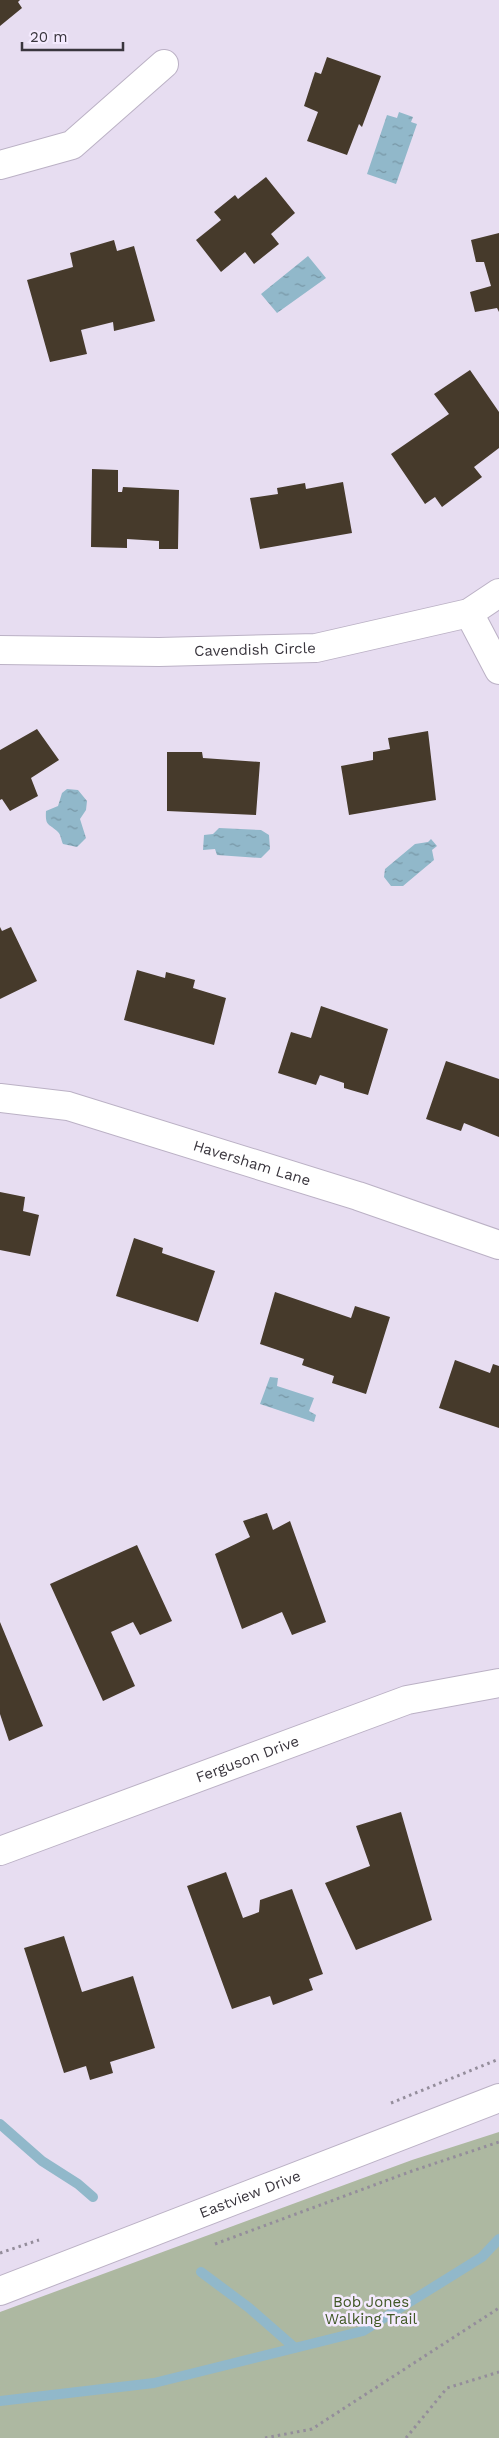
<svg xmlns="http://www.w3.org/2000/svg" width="499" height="2438" viewBox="0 0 499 2438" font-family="'Work Sans',sans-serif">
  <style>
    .green { fill: #adb8a1 }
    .water { fill: url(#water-ripples) }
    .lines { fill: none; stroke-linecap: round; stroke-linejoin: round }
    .stream { stroke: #91b8ca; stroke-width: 10 }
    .building { fill: #463a2b }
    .minor-casing { stroke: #bbb1c5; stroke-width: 30 }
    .tertiary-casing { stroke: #bbb1c5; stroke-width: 30 }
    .path { stroke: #948d9b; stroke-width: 3; stroke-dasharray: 2.5 4; stroke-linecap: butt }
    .minor { stroke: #fff; stroke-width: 28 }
    .tertiary { stroke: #fff; stroke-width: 28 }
    .labels { text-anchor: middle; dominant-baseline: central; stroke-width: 5; stroke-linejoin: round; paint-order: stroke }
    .street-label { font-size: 15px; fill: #39353d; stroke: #f4eafe }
    .park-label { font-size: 15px; fill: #415826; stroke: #f4eafe }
  </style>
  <defs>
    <pattern id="water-ripples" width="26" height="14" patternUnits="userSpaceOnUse" patternTransform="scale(1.25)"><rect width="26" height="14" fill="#91b8ca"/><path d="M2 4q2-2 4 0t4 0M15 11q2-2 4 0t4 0" fill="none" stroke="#7796a5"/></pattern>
  </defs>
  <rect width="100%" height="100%" fill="#e7ddf1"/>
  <path class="green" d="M499,2132V2438H0V2312L412,2160Z"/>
  <path class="water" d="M399,112L413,117L411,122L417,124L396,184L367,174L387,115L397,118Z
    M308,256L326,278L277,313L261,294Z
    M67,789L78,790L87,801L86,810L80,819L86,838L77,847L63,844C61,840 61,835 58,832C49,823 45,827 46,811L58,806L62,793Z
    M219,828L261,830L269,835L270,849L261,858L217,855L215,849L203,850L204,835L213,834Z
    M431,839L437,846L432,850L434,860L403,886H391L384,877L385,869L415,844L428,842Z
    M270,1377L278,1378L277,1386L314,1398L309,1411L316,1415L314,1422L260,1404Z"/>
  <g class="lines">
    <path class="stream" d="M0,2124L42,2161L78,2184L93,2197
      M201,2272L248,2307L295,2348
      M0,2401L154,2383L363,2331L482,2257L499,2239"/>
  </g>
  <path class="building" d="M0,0H20L18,2L22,8L0,26Z
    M327,57L381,76L362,127L359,124L347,155L307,141L318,112L304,106L315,72L321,74Z
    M266,177L295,213L271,234L279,244L254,264L245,252L221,272L196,240L221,220L214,212L235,195L238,199Z
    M499,233V312L497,308L475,312L470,292L491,286L484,262H476L471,240Z
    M114,240L117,251L134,246L155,321L114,331L113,322L81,330L87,354L50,362L27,280L73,267L70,253Z
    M470,370L499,412V448L474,467L482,477L442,507L435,497L425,504L391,454L449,414L434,394Z
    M92,469L118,470V492H122L123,487L179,490L178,549H159V541L127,539V548L91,547Z
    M343,482L352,533L260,549L250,498L278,494L277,488L305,483L306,489Z
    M37,729L59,760L31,778L38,796L10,811L2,799L0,800V750Z
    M428,731L436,800L349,815L341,766L373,760V752L390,749L388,738Z
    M167,752H202L203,758L260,762L256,815L167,811Z
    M0,927L2,931L11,927L37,981L0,999Z
    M137,970L165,978L166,972L195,980L193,988L226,998L214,1045L124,1020Z
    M321,1006L388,1029L368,1095L344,1088V1083L320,1075L316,1085L278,1073L291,1032L311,1038Z
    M446,1061L499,1079V1137L464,1123L461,1131L426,1119Z
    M0,1192L25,1197L23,1211L39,1215L30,1256L0,1250Z
    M134,1238L163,1248L162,1253L215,1271L198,1322L116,1296Z
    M275,1292L351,1318L355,1306L390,1317L366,1394L332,1383L334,1376L302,1365L304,1359L260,1344Z
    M455,1360L490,1373L493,1364L499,1366V1428L439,1408Z
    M267,1513L273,1530L290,1521L326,1622L292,1635L282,1612L242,1629L215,1554L250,1537L243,1521Z
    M137,1545L172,1621L140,1635L133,1622L111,1632L135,1686L103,1701L50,1584Z
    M0,1622L43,1726L9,1741L0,1714Z
    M401,1812L432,1920L356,1950L325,1883L370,1866L356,1826Z
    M226,1872L243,1918L259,1912L260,1900L292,1889L323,1974L309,1979L313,1990L273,2005L270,1996L232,2009L187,1886Z
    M64,1936L82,1992L133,1976L155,2048L110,2062L113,2073L90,2080L86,2066L64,2073L24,1948Z"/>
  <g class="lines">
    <g class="minor-casing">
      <g id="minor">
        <path d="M0,165L72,145L164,64"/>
        <path d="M469,613L499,670"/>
        <path id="s1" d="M0,650L159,652L316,648L469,613L499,593"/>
        <path id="s2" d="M0,1098L68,1106L358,1196L499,1245"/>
        <path id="s3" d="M0,1851L407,1700L499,1683"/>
      </g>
    </g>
    <g class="tertiary-casing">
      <g id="tertiary">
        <path id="s4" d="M0,2291L499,2098"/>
      </g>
    </g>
    <path class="path" d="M391,2103L499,2059
      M215,2244L412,2171L499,2142
      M0,2253L39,2240
      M265,2438L312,2429L499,2308
      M406,2438L447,2388L499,2372"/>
    <use href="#minor" class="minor"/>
    <use href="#tertiary" class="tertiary"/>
  </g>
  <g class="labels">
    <g class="street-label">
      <text stroke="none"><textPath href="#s1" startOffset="255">Cavendish Circle</textPath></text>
      <text stroke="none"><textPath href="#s2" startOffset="261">Haversham Lane</textPath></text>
      <text stroke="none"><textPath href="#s3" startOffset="264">Ferguson Drive</textPath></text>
      <text stroke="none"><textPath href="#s4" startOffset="268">Eastview Drive</textPath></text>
    </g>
    <g class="park-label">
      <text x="371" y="2302">Bob Jones<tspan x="371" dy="17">Walking Trail</tspan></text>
    </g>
  </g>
  <path d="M22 42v8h101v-8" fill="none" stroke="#39353d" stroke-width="2.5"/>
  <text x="30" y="42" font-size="15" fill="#39353d" stroke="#f4eafe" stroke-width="4" paint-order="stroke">20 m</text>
</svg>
